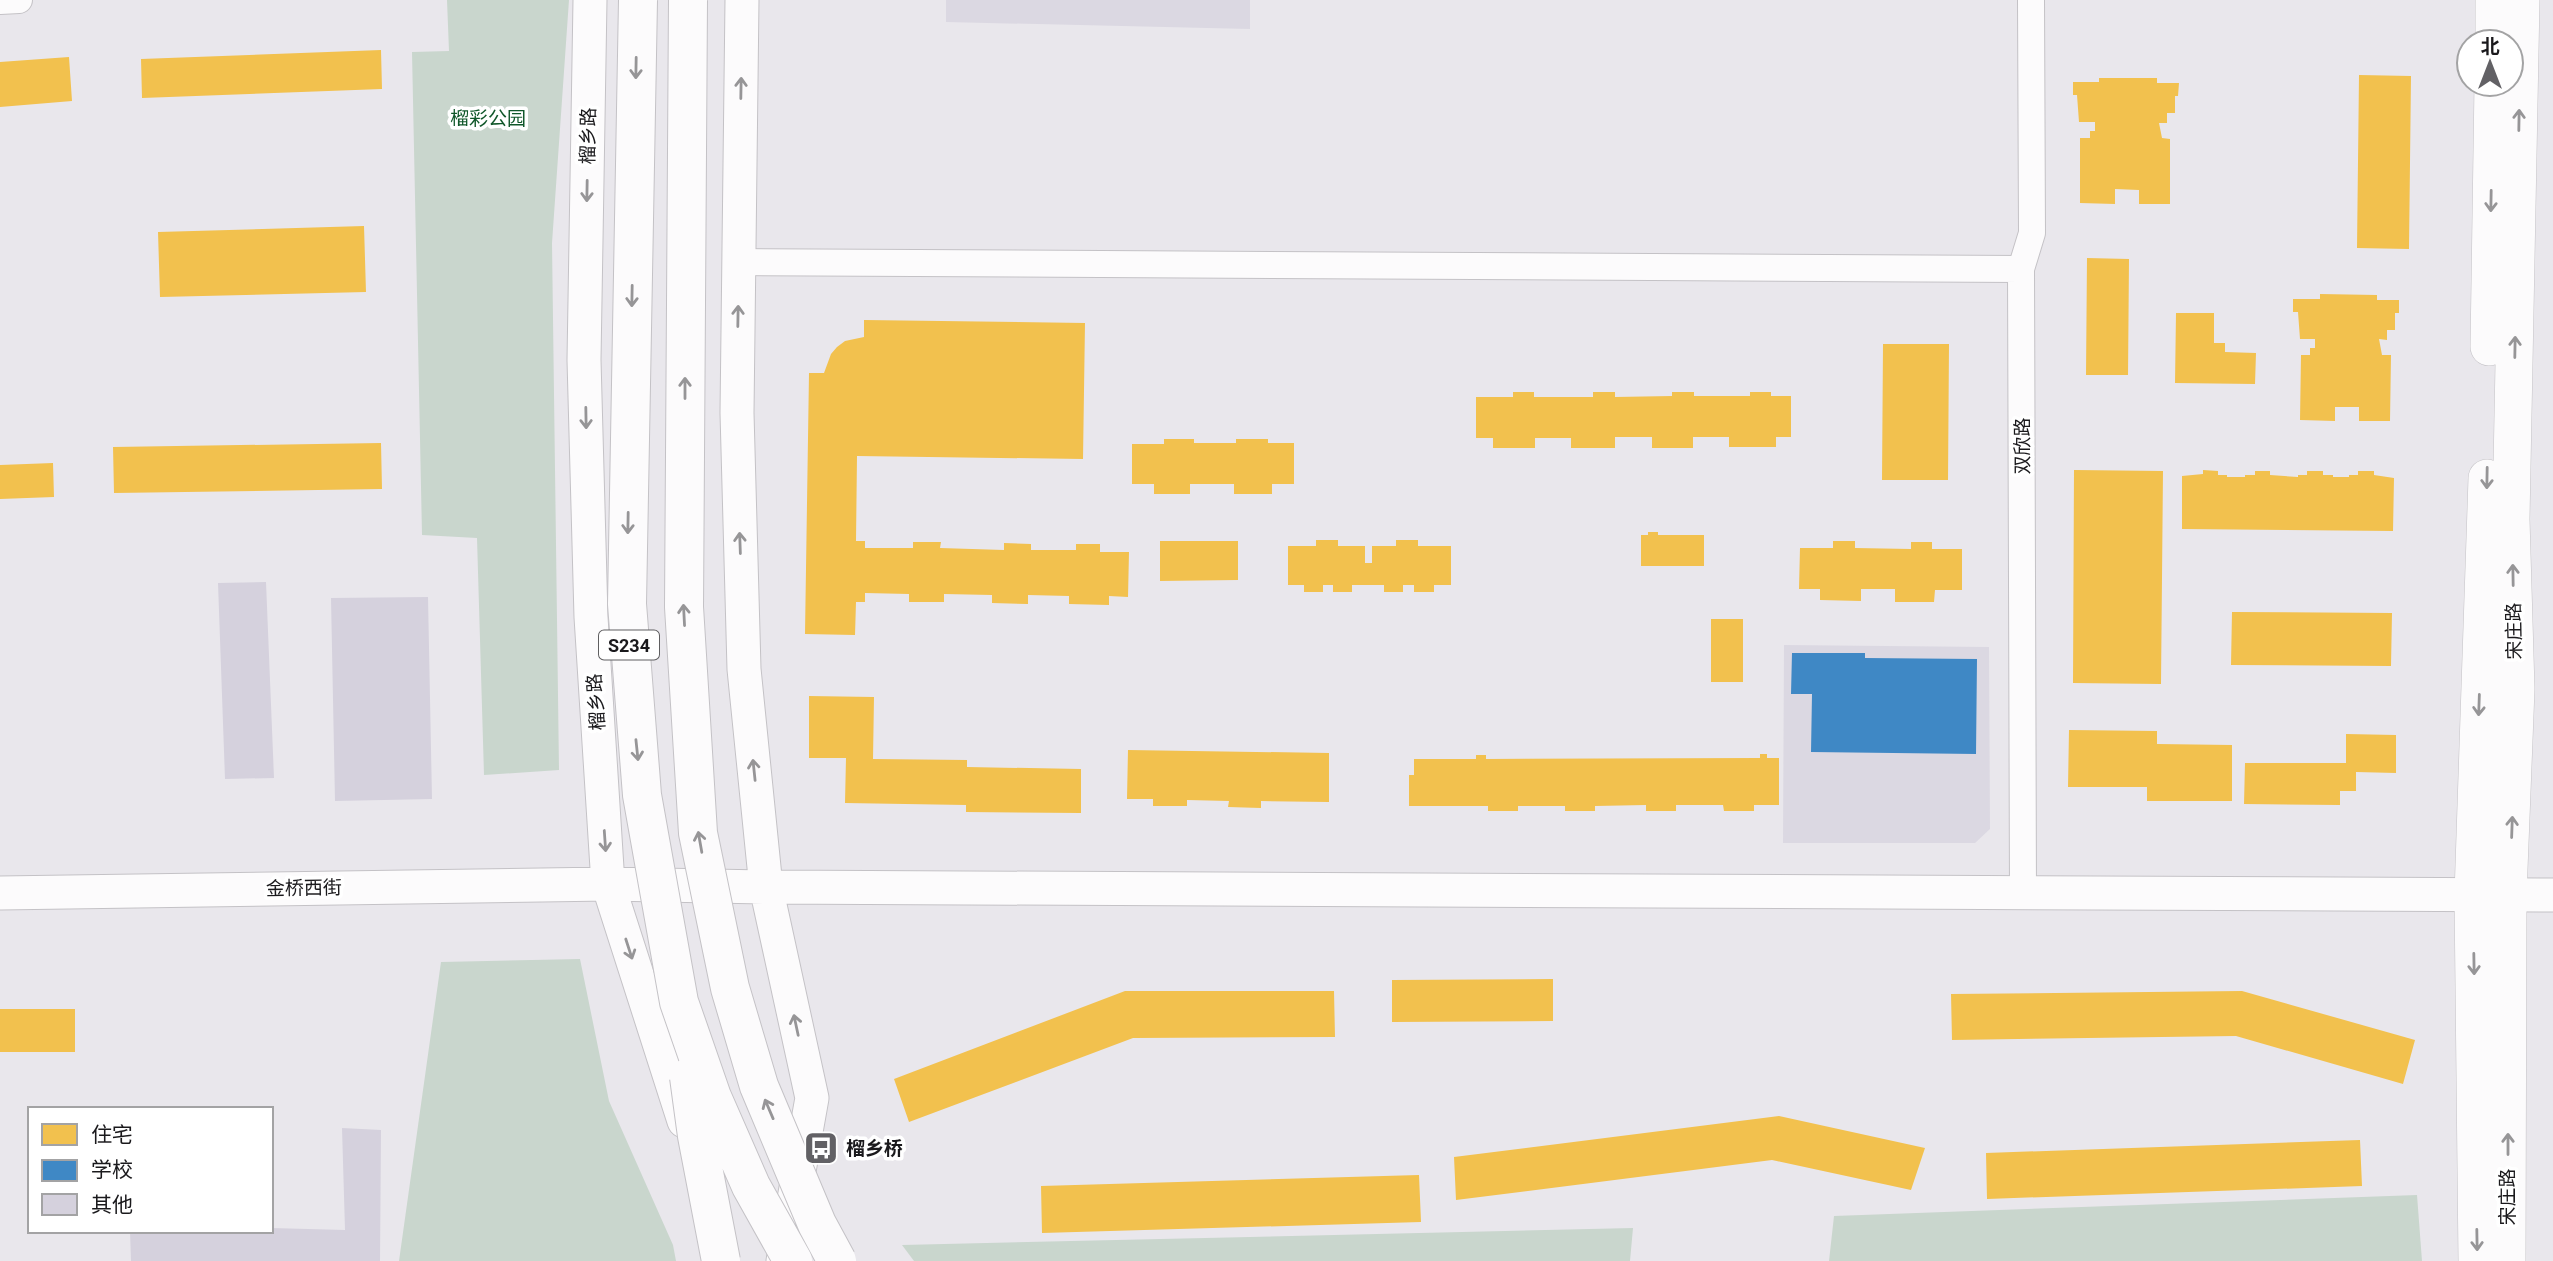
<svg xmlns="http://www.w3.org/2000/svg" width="2553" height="1261" viewBox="0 0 2553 1261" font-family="Roboto,'Noto Sans SC',sans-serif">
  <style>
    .built { fill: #dbd8e2 }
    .green { fill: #c9d6cd }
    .homes { fill: #f2c14e }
    .schools { fill: #3f88c5 }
    .building { fill: #d5d1dd }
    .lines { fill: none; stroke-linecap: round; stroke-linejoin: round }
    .minor-casing { stroke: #c4c2c6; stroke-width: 28 }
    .tertiary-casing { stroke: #c4c2c6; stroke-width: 35 }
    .secondary-casing { stroke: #c4c2c6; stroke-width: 38 }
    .minor { stroke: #fcfbfc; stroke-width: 26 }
    .tertiary { stroke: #fcfbfc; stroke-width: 33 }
    .secondary { stroke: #fcfbfc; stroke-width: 37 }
    .trunk-bridge-casing { stroke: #c4c2c6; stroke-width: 40; stroke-linecap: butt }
    .trunk-bridge { stroke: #fcfbfc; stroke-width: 38 }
    .oneway { stroke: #969597 }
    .labels { text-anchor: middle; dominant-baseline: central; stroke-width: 7; stroke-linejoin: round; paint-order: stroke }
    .shield { fill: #fff; stroke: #5f5e60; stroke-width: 2 }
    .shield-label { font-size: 18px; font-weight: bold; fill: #1a191c }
    .park-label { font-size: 19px; fill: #10572a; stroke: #fff }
    .street-label { font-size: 19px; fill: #1a191c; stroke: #fff }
    .poi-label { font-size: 19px; font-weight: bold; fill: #1a191c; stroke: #fff; text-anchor: start }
  </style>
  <rect width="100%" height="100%" fill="#e9e7ec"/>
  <path class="built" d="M946,0H1250V29L946,22Z
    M1784,645L1989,647L1990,829L1975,843H1783Z"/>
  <path class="green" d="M447,0H569L552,243L559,770L484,775L477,538L422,535L412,52L449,51Z
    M580,959L609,1101L673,1245L676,1261H399L441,962Z
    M2417,1195L2422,1261H1829L1834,1216Z
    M1633,1228L1630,1261H914L902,1245Z"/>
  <path class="homes" d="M381,50L382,89L142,98L141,59Z
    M69,57L72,101L0,107V62Z
    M2359,75L2411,76L2409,249L2357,248Z
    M2099,78H2157V83H2179L2178,96H2175V113H2167V123H2159L2162,138L2170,139V204H2139V190L2115,189V204L2080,203V138H2090V131H2095V122H2079L2077,95H2073V82H2099Z
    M364,226L366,292L160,297L158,232Z
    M2087,258L2129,259L2128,375H2086Z
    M2320,294L2377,295V300H2399V313H2395V330H2387V340L2379,339L2382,355H2391L2390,421H2359V407H2335V421L2300,420L2301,355H2310V348H2315V339H2300L2298,312H2293V299H2320Z
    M2176,313H2214V343H2225V352L2256,353L2255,384L2175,383Z
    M864,320L1085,323L1083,459L857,456L856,541H865V548H913V542H941L940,548L1004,550V543L1031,544V550H1076V544H1100V552H1129L1128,597L1109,596V605L1069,604V596L1028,595V604L992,603V595L944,594V602H909V594L865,593V602H856L855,635L805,634L809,373H824L831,354L837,347L845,341L864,337Z
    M1883,344H1949L1948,480H1882Z
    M1513,392H1534V397H1593V392H1615V397L1672,396V392H1694V396H1750V392H1771V396H1791V437H1776V447H1729V437H1693V448H1652V437H1615V448H1571V438H1535V448H1493V438H1476V397H1513Z
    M1164,439H1194V443H1236V439H1268V443H1294V484H1272V494H1234V484H1190V494H1154V484H1132V444H1164Z
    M381,443L382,489L114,493L113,447Z
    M53,463L54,497L0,499V465Z
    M2074,470L2163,471L2161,684L2073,683Z
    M2203,470L2218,471V475H2227V477H2245V475H2255V471H2270V475L2298,477V475H2307V471H2323V475H2333V477H2349V475H2358V471H2374V475L2394,478L2393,531L2182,529V476L2203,474Z
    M1648,532H1658V535H1704V566H1641V535H1648Z
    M1316,540H1338V546H1365V563H1372V546H1396V540H1418V546H1451V585H1434V592H1414V585H1403V592H1384V585H1352V592H1333V585H1323V592H1304V585H1288V546H1316Z
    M1160,541H1238V580L1160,581Z
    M1833,541H1855V548L1911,549V542H1932V549H1962V590H1935L1934,602H1895V589H1861V601L1820,600V589H1799L1800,548H1833Z
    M2232,612L2392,613L2391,666L2231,665Z
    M1711,619H1743V682H1711Z
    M809,696L874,697L873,759L967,760V767L1081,769V813L966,812V805L845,803L846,758H809Z
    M2069,730L2157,731V744L2232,745V801H2147V787H2068Z
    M2346,734L2396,735V773L2356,772V791H2340V805L2244,804L2245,763H2346Z
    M1128,750L1329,753V802L1261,801V808L1228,807L1229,801L1187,800V806H1153V799H1127Z
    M1760,754H1767V758H1779V805H1754V811H1724L1723,805H1676V811H1646V805L1595,806V811H1565V806H1518V811H1488V806H1409V775H1414V759H1476V755H1486V759L1760,758Z
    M1553,979V1021L1392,1022V980Z
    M1125,991H1334L1335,1037L1133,1038L909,1122L894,1079Z
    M2242,991L2415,1040L2403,1084L2236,1036L1952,1040L1951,994Z
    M0,1009H75V1052H0Z
    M1779,1116L1925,1148L1911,1190L1772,1160L1456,1200L1454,1157Z
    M2360,1140L2362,1186L1987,1199L1986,1153Z
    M1419,1175L1421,1222L1042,1233L1041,1186Z"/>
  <path class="schools" d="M1792,653H1865V658L1977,659L1976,754L1811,752L1812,694H1791Z"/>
  <path class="building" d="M266,582L274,778L225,779L218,583Z
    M428,597L432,799L335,801L331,598Z
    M342,1128L381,1130L380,1261H131L130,1231H271V1228L345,1230Z"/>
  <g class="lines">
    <g class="minor-casing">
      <path id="minor" d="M0,1L19,0
        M739,262L2021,269
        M2023,893L2021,269L2032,233L2031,0"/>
    </g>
    <g class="tertiary-casing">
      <path id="tertiary" d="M590,0L584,360L591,617L608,884L684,1121
        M742,0L737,413L744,669L766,887L812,1098L783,1261
        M0,893L608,884L766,887L2553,895"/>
    </g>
    <g class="secondary-casing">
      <path id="secondary" d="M2494,42V0
        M2489,347L2493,84
        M2477,1261L2473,895L2487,478
        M2507,1261L2508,895L2516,689L2511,519L2521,0"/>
    </g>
    <use href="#minor" class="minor"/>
    <use href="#tertiary" class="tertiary"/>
    <use href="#secondary" class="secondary"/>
    <g class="trunk-bridge-casing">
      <path id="trunk-bridge" d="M638,0L627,604L642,795L679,1002L712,1097L751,1186L793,1261
        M688,0L684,607L698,833L730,988L759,1086L817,1224L837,1261
        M689,1077L697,1136L721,1261"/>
    </g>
    <use href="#trunk-bridge" class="trunk-bridge"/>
  </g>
  <defs><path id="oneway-shaft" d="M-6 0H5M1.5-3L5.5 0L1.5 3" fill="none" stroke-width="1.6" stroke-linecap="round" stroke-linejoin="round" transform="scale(1.75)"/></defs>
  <g class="oneway">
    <use href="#oneway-shaft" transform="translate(636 68) rotate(91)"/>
    <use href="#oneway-shaft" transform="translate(741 88) rotate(-89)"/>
    <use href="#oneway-shaft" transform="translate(2519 120) rotate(-89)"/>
    <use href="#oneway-shaft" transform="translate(587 191) rotate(91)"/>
    <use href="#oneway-shaft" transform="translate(2491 201) rotate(91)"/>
    <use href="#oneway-shaft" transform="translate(632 296) rotate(91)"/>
    <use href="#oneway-shaft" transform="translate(738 316) rotate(-89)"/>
    <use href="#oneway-shaft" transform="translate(2515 347) rotate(-89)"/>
    <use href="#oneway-shaft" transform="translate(685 388) rotate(-90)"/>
    <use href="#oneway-shaft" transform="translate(586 418) rotate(89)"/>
    <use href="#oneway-shaft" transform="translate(2487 478) rotate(91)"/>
    <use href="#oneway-shaft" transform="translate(628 523) rotate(91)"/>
    <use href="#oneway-shaft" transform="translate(740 543) rotate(-92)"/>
    <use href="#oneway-shaft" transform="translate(2513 575) rotate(-91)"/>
    <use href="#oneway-shaft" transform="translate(684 615) rotate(-93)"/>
    <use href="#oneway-shaft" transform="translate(2479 705) rotate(92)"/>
    <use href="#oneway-shaft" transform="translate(637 750) rotate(84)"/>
    <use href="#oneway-shaft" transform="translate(754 770) rotate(-96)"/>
    <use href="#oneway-shaft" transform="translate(2512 827) rotate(-88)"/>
    <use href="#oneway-shaft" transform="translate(605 841) rotate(86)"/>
    <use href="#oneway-shaft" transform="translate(700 842) rotate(-100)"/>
    <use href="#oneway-shaft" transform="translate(629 949) rotate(72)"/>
    <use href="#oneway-shaft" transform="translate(2474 964) rotate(89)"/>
    <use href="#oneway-shaft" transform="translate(796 1025) rotate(-102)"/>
    <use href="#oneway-shaft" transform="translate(769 1109) rotate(-113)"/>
    <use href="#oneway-shaft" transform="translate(2508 1144) rotate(-90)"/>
    <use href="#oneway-shaft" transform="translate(2477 1240) rotate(89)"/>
  </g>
  <defs>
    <g id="bus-square" transform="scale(1.75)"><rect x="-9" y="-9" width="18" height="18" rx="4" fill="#626165" stroke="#fff"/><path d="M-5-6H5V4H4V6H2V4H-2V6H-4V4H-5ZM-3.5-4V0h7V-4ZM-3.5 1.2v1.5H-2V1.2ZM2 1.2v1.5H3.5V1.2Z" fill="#fff"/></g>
  </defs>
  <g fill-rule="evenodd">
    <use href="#bus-square" x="821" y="1148"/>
  </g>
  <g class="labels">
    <rect class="shield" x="599" y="630.5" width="60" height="29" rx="5"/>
    <g class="shield-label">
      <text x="629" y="645">S234</text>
    </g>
    <g class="park-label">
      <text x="488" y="118">榴彩公园</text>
    </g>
    <g class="street-label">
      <text transform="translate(588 136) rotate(-89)">榴乡路</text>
      <text transform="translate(2022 446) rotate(-90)">双欣路</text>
      <text transform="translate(2514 631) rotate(-91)">宋庄路</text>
      <text transform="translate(596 702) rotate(-94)">榴乡路</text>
      <text transform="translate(304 888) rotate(-1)">金桥西街</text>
      <text transform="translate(2507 1197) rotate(-90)">宋庄路</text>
    </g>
    <g class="poi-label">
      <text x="846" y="1148">榴乡桥</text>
    </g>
  </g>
  <rect x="28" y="1107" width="245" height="126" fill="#ffffff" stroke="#a3a3a4" stroke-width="2"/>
  <rect x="42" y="1124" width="35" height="21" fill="#f2c14e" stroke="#a3a3a4" stroke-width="2"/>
  <text x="91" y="1142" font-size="21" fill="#1a191c">住宅</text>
  <rect x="42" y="1160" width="35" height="21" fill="#3f88c5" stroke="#a3a3a4" stroke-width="2"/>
  <text x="91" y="1177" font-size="21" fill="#1a191c">学校</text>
  <rect x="42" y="1194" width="35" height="21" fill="#d5d1dd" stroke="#a3a3a4" stroke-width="2"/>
  <text x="91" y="1212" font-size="21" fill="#1a191c">其他</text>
  <g transform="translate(2490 63)"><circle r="33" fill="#ffffff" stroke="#a3a3a4" stroke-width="2"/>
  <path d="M0-5L12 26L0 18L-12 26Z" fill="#626165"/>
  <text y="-10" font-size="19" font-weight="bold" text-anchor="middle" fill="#1a191c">北</text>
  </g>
</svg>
